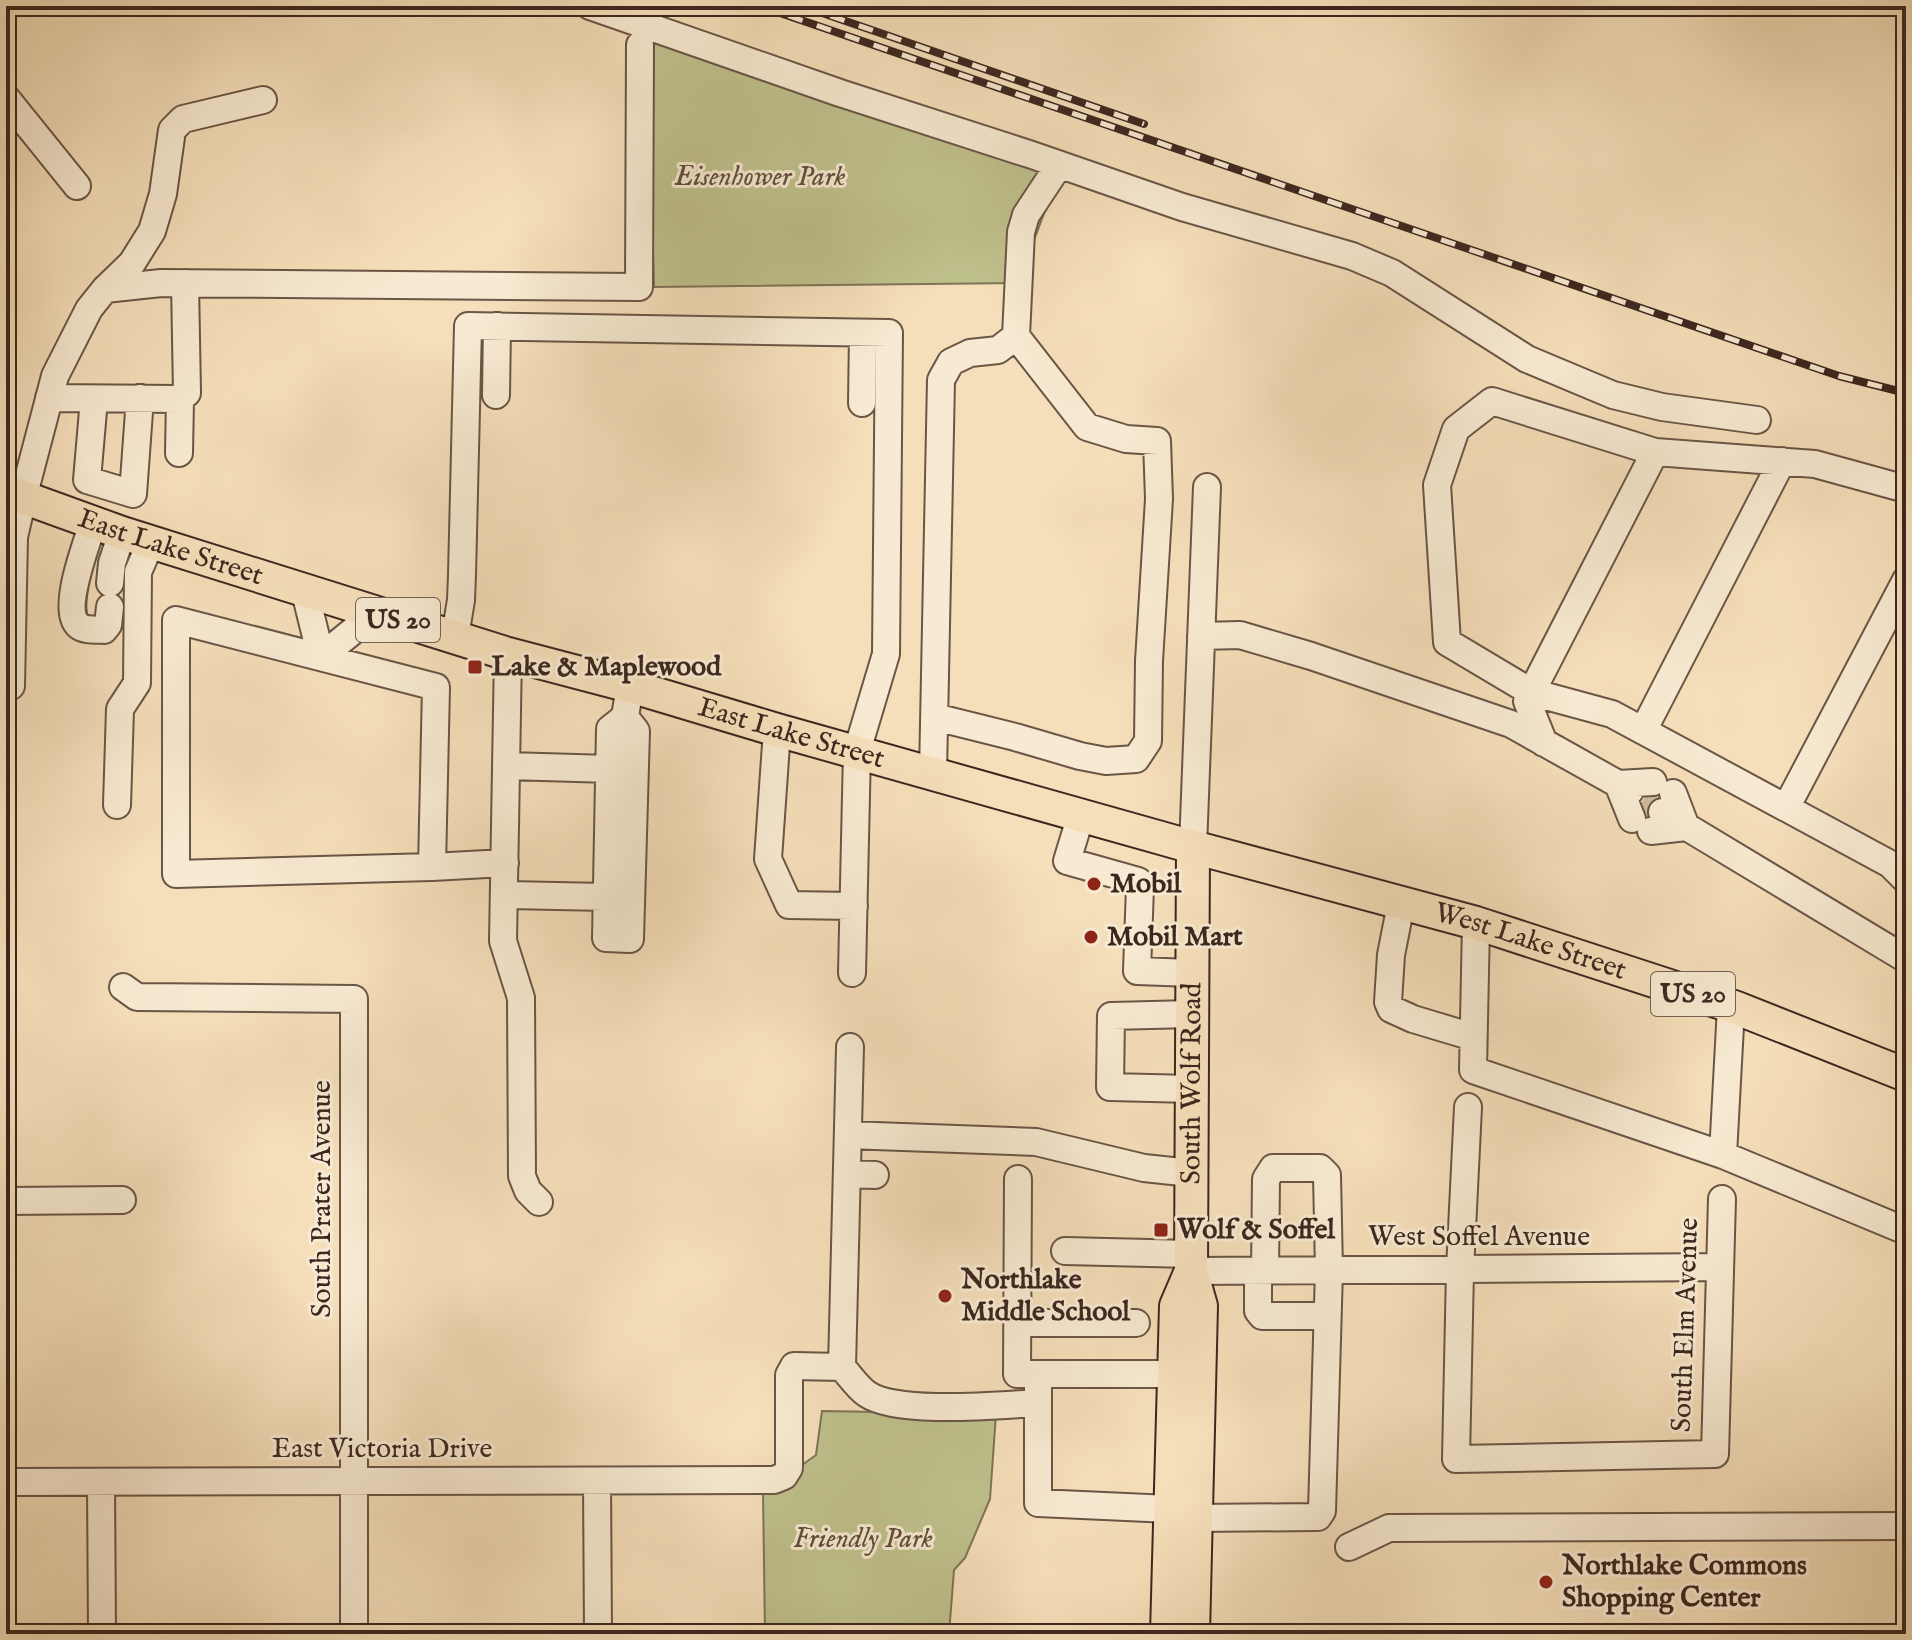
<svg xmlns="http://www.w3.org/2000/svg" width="1912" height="1640" viewBox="0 0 1912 1640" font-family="'IM FELL English',serif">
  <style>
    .green { fill: #bfc18d; stroke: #7e7456; stroke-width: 2 }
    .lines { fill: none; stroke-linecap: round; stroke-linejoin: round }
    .minor-tunnel { stroke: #d0ba9b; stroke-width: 26; stroke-dasharray: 26 13; stroke-linecap: butt }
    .minor-casing { stroke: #6a5546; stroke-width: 30 }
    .major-casing { stroke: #3c271f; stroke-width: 36 }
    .minor { stroke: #f8ead2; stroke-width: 26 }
    .major { stroke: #f5dfba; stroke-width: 32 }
    .rail-casing { stroke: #3c271f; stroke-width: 8 }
    .rail { stroke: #f8ead2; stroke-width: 5; stroke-dasharray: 15; stroke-linecap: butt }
    .poi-dot { fill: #8f2418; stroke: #f8ead2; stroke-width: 3 }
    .labels { text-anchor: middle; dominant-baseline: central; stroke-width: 6; stroke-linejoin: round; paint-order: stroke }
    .shield { fill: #f8ead2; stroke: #746255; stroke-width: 2 }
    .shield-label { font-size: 26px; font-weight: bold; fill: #3c271f }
    .park-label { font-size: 28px; font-style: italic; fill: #5d4e3a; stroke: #f8ead2 }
    .street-label { font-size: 28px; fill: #3c271f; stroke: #f8ead2 }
    .poi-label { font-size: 28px; font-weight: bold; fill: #3c271f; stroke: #f8ead2; text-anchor: start }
  </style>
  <rect width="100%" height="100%" fill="#f5dfba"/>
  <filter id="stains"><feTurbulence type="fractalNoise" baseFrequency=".0025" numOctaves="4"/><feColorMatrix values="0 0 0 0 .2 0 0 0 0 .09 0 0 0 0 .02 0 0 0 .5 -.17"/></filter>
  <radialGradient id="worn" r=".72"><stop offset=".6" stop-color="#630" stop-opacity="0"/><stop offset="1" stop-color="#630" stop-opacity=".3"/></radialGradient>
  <path class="green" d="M647,21L1061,168L1018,283L654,287Z
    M822,1411L996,1414L990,1499L965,1558L954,1570L949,1634H765L763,1493L816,1455Z"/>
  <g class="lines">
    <path class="minor-tunnel" d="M1643,800L1662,812"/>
    <g class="minor-casing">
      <path id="minor" d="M590,6L840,93L1032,155L1182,207L1352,256L1392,273L1527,359L1613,395L1662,407L1757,420
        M6,98L77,186
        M105,289L132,263L152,231L163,194L172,130L183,119L263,100
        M496,395L497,326
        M49,398L180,399L187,393L185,283
        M94,399L87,480L133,494L140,398
        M862,403L863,333
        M1655,452L1492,401L1456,429L1437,485L1447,642L1531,692L1612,714L1890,864L1906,880
        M179,453L180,399
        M93,523C87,543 60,611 79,626C86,631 97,629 104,630L108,625L110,607
        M110,583L112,563L122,533
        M305,592L321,657L375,613
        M1201,636L1240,635L1311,656L1511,724L1618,784L1653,782
        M455,637L461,600L462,575L468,326L889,333L886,654L857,751L852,973
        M508,654L503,941L521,998L522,1176L528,1191L539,1202
        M11,686L14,537L23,498L55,376L89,309L105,289L161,283L639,287L640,45
        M625,717L610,729L606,938L630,939L636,731L625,717L630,686
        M935,717L1015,737L1080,756L1106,761L1136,759L1148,741L1149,661L1159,499L1157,441L1126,439L1087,427L1016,336
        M777,730L768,859L789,905L854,906
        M1643,731L1782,461
        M1544,743L1527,701L1655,452L1815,464L1906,489
        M506,766L610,769
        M933,773L941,380L951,362L970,353L998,350L1016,336L1021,232L1026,215L1059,165
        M1630,791L1618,784L1632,819
        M117,805L120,709L137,683L138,572L151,542
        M1786,808L1906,580
        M1662,812L1906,959
        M1081,815L1067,861L1138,881L1140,887L1137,971L1192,973
        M1651,831L1686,827L1673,793
        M1193,847L1207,487
        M432,867L176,874V620L436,687L432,867L505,863
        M504,895L606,897
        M1401,904L1391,955L1388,1002L1391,1009L1413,1019L1473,1037
        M1476,923L1473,1070L1723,1155L1906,1231
        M123,987L137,997L354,999V1634
        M850,1047L842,1367C850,1376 858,1388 867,1394C898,1415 999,1405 1038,1403
        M1192,1089L1110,1087L1111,1016L1192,1014
        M1468,1107L1460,1270L1456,1459L1715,1454L1722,1199
        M848,1135L1036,1142L1144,1168L1191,1173
        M1723,1155L1731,1007
        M847,1174L875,1175
        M1018,1179L1017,1374H1174
        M6,1201L122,1200
        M1065,1251L1191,1254
        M1191,1271L1720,1267
        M1258,1271V1311L1262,1316H1327
        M1018,1323H1136
        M1038,1385V1503L1170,1509
        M597,1481L598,1634
        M6,1482L774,1480L784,1476L789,1468V1375L794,1366L842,1367
        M101,1482L102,1634
        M1195,1518L1318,1517L1322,1511L1329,1270L1327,1175L1320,1168H1273L1266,1179L1265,1271
        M1349,1547L1389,1528L1906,1526"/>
    </g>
    <g class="major-casing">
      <g id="major">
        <path id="s1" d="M6,491L122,533L508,654L630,686L777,730L1193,847L1476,923L1734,1007L1906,1075"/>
        <path d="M1167,1634L1176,1306L1191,1271"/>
        <path id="s2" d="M1193,1634L1201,1306L1191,1271L1193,847"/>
      </g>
    </g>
    <use href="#minor" class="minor"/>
    <use href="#major" class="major"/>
    <g class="rail-casing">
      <path id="rail" d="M760,6L1839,376L1906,393
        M802,6L1144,124"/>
    </g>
    <use href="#rail" class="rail"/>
  </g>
  <g class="poi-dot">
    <rect x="467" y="659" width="16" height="16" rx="4"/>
    <circle cx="1094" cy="884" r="8"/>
    <circle cx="1091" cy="937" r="8"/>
    <rect x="1153" y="1222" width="16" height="16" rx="4"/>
    <circle cx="945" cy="1296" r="8"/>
    <circle cx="1546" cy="1582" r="8"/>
  </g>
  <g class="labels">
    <g class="shield">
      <rect x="356" y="598" width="84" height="44" rx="6"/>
      <rect x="1651" y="972" width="84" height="44" rx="6"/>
    </g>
    <g class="shield-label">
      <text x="398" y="620">US 20</text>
      <text x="1693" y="994">US 20</text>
    </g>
    <g class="park-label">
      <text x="760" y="177">Eisenhower Park</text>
      <text x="863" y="1539">Friendly Park</text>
    </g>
    <g class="street-label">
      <text stroke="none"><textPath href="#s1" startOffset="174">East Lake Street</textPath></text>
      <text stroke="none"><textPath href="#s1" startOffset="822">East Lake Street</textPath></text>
      <text stroke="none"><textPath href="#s1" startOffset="1590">West Lake Street</textPath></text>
      <text stroke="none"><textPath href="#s2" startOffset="552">South Wolf Road</textPath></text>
      <text transform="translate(322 1199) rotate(-90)">South Prater Avenue</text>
      <text x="1479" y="1237">West Soffel Avenue</text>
      <text transform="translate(1686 1325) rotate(-88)">South Elm Avenue</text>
      <text x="382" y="1449">East Victoria Drive</text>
    </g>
    <g class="poi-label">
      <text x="491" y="667">Lake &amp; Maplewood</text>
      <text x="1110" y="884">Mobil</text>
      <text x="1107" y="937">Mobil Mart</text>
      <text x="1177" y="1230">Wolf &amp; Soffel</text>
      <text x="961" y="1280">Northlake<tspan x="961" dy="32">Middle School</tspan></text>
      <text x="1562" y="1566">Northlake Commons<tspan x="1562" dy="32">Shopping Center</tspan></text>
    </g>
  </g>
  <rect width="1912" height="1640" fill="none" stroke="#f5dfba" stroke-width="32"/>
  <rect x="8" y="8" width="1896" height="1624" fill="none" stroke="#3c271f" stroke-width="4"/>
  <rect x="16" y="16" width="1880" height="1608" fill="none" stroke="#3c271f" stroke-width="2"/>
  <rect width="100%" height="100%" filter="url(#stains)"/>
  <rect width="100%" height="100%" fill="url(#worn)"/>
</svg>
